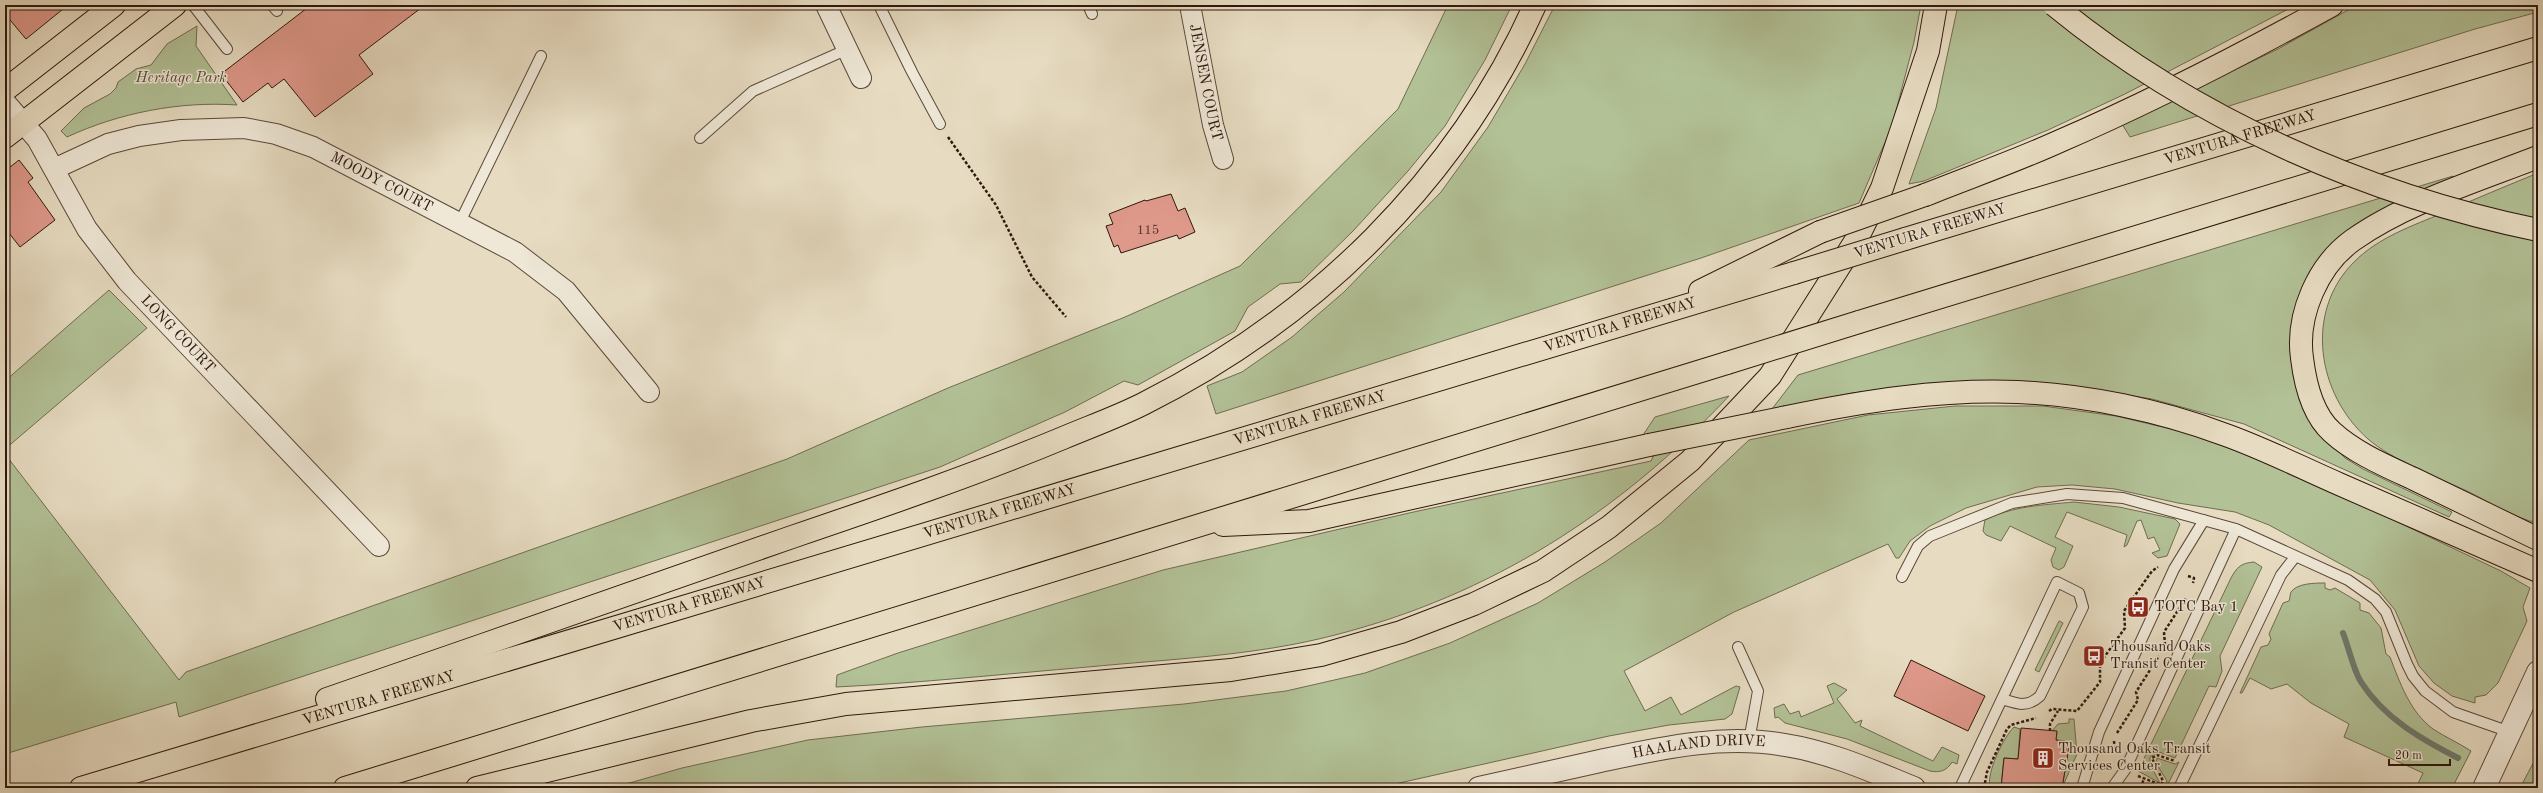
<svg xmlns="http://www.w3.org/2000/svg" width="2543" height="793" viewBox="0 0 2543 793" font-family="'Old Standard TT',serif">
  <style>
    .green { fill: #b2c196; stroke: #706c51 }
    .lines { fill: none; stroke-linecap: round; stroke-linejoin: round }
    .stream { stroke: #6e7a6c; stroke-width: 6 }
    .building { fill: #df998b; stroke: #2e170c }
    .service-casing { stroke: #5c483a; stroke-width: 12 }
    .minor-casing { stroke: #5c483a; stroke-width: 22 }
    .tertiary-casing { stroke: #5c483a; stroke-width: 24 }
    .primary-casing { stroke: #2e170c; stroke-width: 24 }
    .motorway-casing { stroke: #2e170c; stroke-width: 24 }
    .path { stroke: #2e170c; stroke-width: 2.5; stroke-dasharray: 3 2; stroke-linecap: butt }
    .service { stroke: #efe8d7; stroke-width: 10 }
    .minor { stroke: #efe8d7; stroke-width: 20 }
    .tertiary { stroke: #efe8d7; stroke-width: 22 }
    .primary { stroke: #e7dcc2; stroke-width: 22 }
    .motorway { stroke: #e7dcc2; stroke-width: 22 }
    .motorway-bridge-casing { stroke: #2e170c; stroke-width: 24; stroke-linecap: butt }
    .motorway-bridge { stroke: #e7dcc2; stroke-width: 22 }
    .labels { text-anchor: middle; dominant-baseline: central; stroke-width: 3; stroke-linejoin: round; paint-order: stroke }
    .number-label { font-size: 13px; fill: #5a382c }
    .park-label { font-size: 15px; font-style: italic; fill: #564a35; stroke: #efe8d7 }
    .street-label { font-size: 15px; fill: #2e170c; stroke: #efe8d7 }
    .poi-label { font-size: 15px; fill: #2e170c; stroke: #efe8d7; text-anchor: start }
  </style>
  <rect width="100%" height="100%" fill="#e7dcc2"/>
  <filter id="stains"><feTurbulence type="fractalNoise" baseFrequency=".005" numOctaves="4"/><feColorMatrix values="0 0 0 0 .2 0 0 0 0 .09 0 0 0 0 .02 0 0 0 .5 -.17"/></filter>
  <radialGradient id="worn" r=".72"><stop offset=".6" stop-color="#630" stop-opacity="0"/><stop offset="1" stop-color="#630" stop-opacity=".3"/></radialGradient>
  <path class="green" d="M1448,5H1512L1485,60L1445,126L1408,171L1353,231L1301,282L1280,284L1248,307L1235,331L1138,385L1124,381L1065,412L940,467L179,717L176,702L5,754V454L179,680L186,672L787,459L948,388L1125,317L1240,266L1398,109Z
    M1555,5H1921L1914,42L1892,126L1859,203L1701,258L1216,414L1207,386L1242,372L1292,337L1344,292L1441,192L1488,127L1525,64Z
    M1958,5H2296L2125,94L2048,130L1924,181L1909,184L1936,108Z
    M2357,5H2538V12L2475,29L2130,137L2122,124L2278,49Z
    M197,26L196,46L237,105C179,101 119,113 67,137L61,131L84,108L110,94L116,88L118,82L136,69L151,65L167,44Z
    M2538,173V523C2513,518 2490,502 2467,491C2437,477 2392,460 2368,439C2317,394 2304,312 2354,262C2379,237 2412,226 2443,213C2475,199 2506,186 2538,173Z
    M2453,176L2456,183L2357,230L2297,320L2327,439L2345,458L2363,469L2452,512L2449,517L2244,424L2152,399L2069,386L1929,384L1852,393L1772,409L1798,375Z
    M109,290L147,328L5,449V381Z
    M1729,396C1619,513 1491,595 1335,635C1255,656 1170,659 1088,667C1004,674 920,683 836,687L837,675L898,653L1163,570L1409,513L1651,461L1665,432L1641,438L1655,417Z
    M1955,406H2043L2116,416L2188,433L2248,455L2324,487L2501,571L2530,588L2523,607L2527,621L2498,683L2486,695L2475,697V703L2452,696L2434,683L2419,666L2395,610L2370,580L2269,525L2235,512L2178,503L2115,489L2072,485L2037,487L1966,508L1930,526L1910,541L1899,558H1896L1888,544L1734,612L1624,671L1645,711L1671,697L1681,715L1736,686L1740,687L1732,714L1725,719L1669,725L1609,736L1377,788H612L682,768L808,740L922,727L1184,704L1286,691L1365,673L1450,643L1538,603L1605,562L1661,523L1749,440L1868,415Z
    M2074,502L2119,507L2175,519L2180,524L2167,556L2158,558L2152,553L2160,550L2154,537L2148,539L2141,520L2137,521L2127,545L2124,547L2127,535L2067,512L2055,537L2073,546L2064,567L2059,570L2053,567L2051,560L2056,548L2010,526L2001,541L1986,535L1983,531L1985,520C2012,506 2044,505 2074,502Z
    M2254,562L2262,567L2220,656L2222,671L2216,687L2209,686L2175,758L2159,752L2150,757V764L2160,783L2138,771L2231,578C2237,567 2241,563 2254,562Z
    M2325,583V588L2330,590L2335,588L2360,603V610L2369,613L2381,628L2386,654L2390,657C2400,683 2410,712 2433,729C2445,737 2459,743 2471,751L2452,788H2416L2423,773L2344,737L2349,724L2311,703L2287,684L2271,689L2250,678L2242,693H2240L2261,647L2268,645L2271,639L2269,634L2283,603L2289,601C2290,599 2290,594 2291,592C2297,583 2316,583 2325,583Z
    M2059,621L2063,623L2039,672L2035,670Z
    M1834,683L1847,690L1837,699L1855,723L1862,720L1860,726L1933,761L1942,747L1959,755L1957,764L1952,762C1947,771 1939,773 1930,771L1847,739L1785,723L1778,717L1775,718L1774,708L1784,704L1790,714L1799,711L1801,717L1834,703L1827,686Z
    M2069,719H2074L2077,754L2062,788L2069,747L2065,741L2056,740L2057,732L2052,731L2058,724L2069,723Z
    M2014,727L2020,729L2018,759L2004,758L2001,788H1990C1986,773 2003,738 2014,727Z
    M2538,754V788H2520Z
    M2157,758L2175,764L2179,762L2166,788H2163L2167,781L2156,763Z"/>
  <g class="lines">
    <path class="stream" d="M2343,633C2349,648 2353,669 2361,682C2384,718 2421,739 2458,758"/>
  </g>
  <path class="building" d="M14,5H68L26,39L5,14V11Z
    M311,5H425L359,55L373,74L315,117L284,79L272,88L268,83L243,102L221,74Z
    M19,160L33,178L28,182L55,220L20,247L5,228V171Z
    M1171,194L1178,211L1185,208L1195,232L1179,239L1177,235L1121,253L1118,245L1114,247L1106,226L1113,224L1109,214L1145,200L1146,201Z
    M1911,660L1985,696L1968,731L1894,696Z
    M2021,728L2057,731L2056,740L2065,741L2069,747L2062,788H2001L2004,758L2018,759Z"/>
  <g class="lines">
    <g class="service-casing">
      <path id="service" d="M193,5L227,49
        M272,5L277,11
        M879,5L912,72L940,124
        M1088,5L1092,14
        M700,138L753,91L848,49
        M459,224L541,56
        M1902,577L1918,546L1930,536L2012,503L2067,494L2123,498L2236,529L2348,580L2375,599L2386,612L2407,664L2413,676L2425,691L2453,712L2510,732
        M1738,647L1758,691L1749,741
        M1960,788L2057,582L2079,593L2083,607L2040,696C2027,708 2018,704 2002,699
        M2082,788L2099,732L2174,569L2204,520
        M2112,788L2125,770L2236,529
        M2179,788L2281,575L2295,557"/>
    </g>
    <g class="minor-casing">
      <g id="minor">
        <path d="M826,5L861,78"/>
        <path id="s1" d="M1190,5L1213,125L1223,159"/>
        <path id="s2" d="M5,102L37,139L87,229L127,281L379,546"/>
        <path id="s3" d="M54,169L108,144L139,136L181,130L244,128L276,134L313,147L515,252L566,291L649,392"/>
      </g>
    </g>
    <g class="tertiary-casing">
      <g id="tertiary">
        <path id="s4" d="M1479,788C1519,779 1560,770 1600,761C1661,748 1722,734 1785,745C1830,752 1872,771 1914,788"/>
        <path d="M2484,788L2538,672"/>
      </g>
    </g>
    <g class="primary-casing">
      <path id="primary" d="M5,90L114,5
        M5,137L175,5"/>
    </g>
    <g class="motorway-casing">
      <g id="motorway">
        <path d="M2538,157C2479,180 2405,203 2353,240C2318,265 2296,315 2302,358C2305,383 2312,414 2332,432C2355,453 2386,466 2414,479C2455,499 2497,519 2538,539"/>
        <path d="M1925,195C1970,177 2016,161 2060,141C2153,101 2243,54 2332,5"/>
        <path id="s5" d="M1905,239L2538,48"/>
        <path d="M1700,291L1820,232"/>
        <path d="M1859,322L2538,114"/>
        <path d="M1787,417C1864,401 1939,389 2018,392C2086,395 2159,410 2223,434C2263,448 2300,467 2339,484C2405,513 2472,542 2538,571"/>
        <path d="M1223,525L1309,521L1649,445"/>
        <path d="M327,699C482,645 637,592 792,537C883,506 974,475 1063,438C1089,427 1117,417 1143,404C1315,318 1456,180 1535,5"/>
        <path id="s6" d="M81,788L1794,273"/>
        <path d="M345,788L1727,363"/>
        <path d="M477,788L751,721L846,704L1231,670L1321,655L1401,632L1474,604L1543,571L1609,527L1690,461L1770,376L1858,237L1882,188L1928,51L1936,5"/>
      </g>
    </g>
    <path class="path" d="M948,137L996,205L1032,277L1066,317
      M2188,576L2194,578L2193,583
      M2165,645L2164,632L2186,598
      M2049,711L2052,709L2077,711L2100,682V663L2125,628L2124,611L2152,571L2158,567
      M2050,731V724L2058,711
      M2117,733L2138,700L2136,692L2159,656
      M2114,741L2115,752
      M2138,776L2161,785L2163,781L2152,758L2157,755L2175,761
      M1984,788L1987,772L2007,729L2011,725L2036,718
      M2141,788L2144,778"/>
    <use href="#service" class="service"/>
    <use href="#minor" class="minor"/>
    <use href="#tertiary" class="tertiary"/>
    <use href="#primary" class="primary"/>
    <use href="#motorway" class="motorway"/>
    <g class="motorway-bridge-casing">
      <path id="motorway-bridge" d="M2054,5C2192,118 2364,194 2538,230
        M1820,232L1925,195
        M1794,273L1905,239
        M1727,363L1859,322
        M1649,445L1787,417"/>
    </g>
    <use href="#motorway-bridge" class="motorway-bridge"/>
  </g>
  <defs>
    <g id="bus-square" transform="scale(1.15)"><rect x="-9" y="-9" width="18" height="18" rx="4" fill="#8f2418" stroke="#efe8d7"/><path d="M-5-6H5V4H4V6H2V4H-2V6H-4V4H-5ZM-3.5-4V0h7V-4ZM-3.5 1.2v1.5H-2V1.2ZM2 1.2v1.5H3.5V1.2Z" fill="#fff"/></g>
    <g id="building-square" transform="scale(1.15)"><rect x="-9" y="-9" width="18" height="18" rx="4" fill="#8f2418" stroke="#efe8d7"/><path d="M-4-6H4V6H1V3H-1V6H-4ZM-2.5-4.3h1.7v1.8h-1.7ZM.8-4.3h1.7v1.8H.8ZM-2.5-1h1.7V.8h-1.7ZM.8-1h1.7V.8H.8Z" fill="#fff"/></g>
  </defs>
  <g fill-rule="evenodd">
    <use href="#bus-square" x="2138" y="607"/>
    <use href="#bus-square" x="2094" y="656"/>
    <use href="#building-square" x="2043" y="758"/>
  </g>
  <g class="labels">
    <g class="number-label">
      <text x="1148" y="230">115</text>
    </g>
    <g class="park-label">
      <text x="181" y="78">Heritage Park</text>
    </g>
    <g class="street-label">
      <text stroke="none"><textPath href="#s1" startOffset="79">JENSEN COURT</textPath></text>
      <text stroke="none"><textPath href="#s5" startOffset="350">VENTURA FREEWAY</textPath></text>
      <text stroke="none"><textPath href="#s3" startOffset="346">MOODY COURT</textPath></text>
      <text transform="translate(1930 232) rotate(-17)">VENTURA FREEWAY</text>
      <text stroke="none"><textPath href="#s6" startOffset="1607">VENTURA FREEWAY</textPath></text>
      <text stroke="none"><textPath href="#s2" startOffset="291">LONG COURT</textPath></text>
      <text stroke="none"><textPath href="#s6" startOffset="1283">VENTURA FREEWAY</textPath></text>
      <text stroke="none"><textPath href="#s6" startOffset="959">VENTURA FREEWAY</textPath></text>
      <text stroke="none"><textPath href="#s6" startOffset="635">VENTURA FREEWAY</textPath></text>
      <text stroke="none"><textPath href="#s6" startOffset="311">VENTURA FREEWAY</textPath></text>
      <text stroke="none"><textPath href="#s4" startOffset="224">HAALAND DRIVE</textPath></text>
    </g>
    <g class="poi-label">
      <text x="2154" y="607">TOTC Bay 1</text>
      <text x="2110" y="647">Thousand Oaks<tspan x="2110" dy="17">Transit Center</tspan></text>
      <text x="2058" y="749">Thousand Oaks Transit<tspan x="2058" dy="17">Services Center</tspan></text>
    </g>
  </g>
  <rect width="2543" height="793" fill="none" stroke="#e7dcc2" stroke-width="20"/>
  <rect x="6" y="6" width="2531" height="781" fill="none" stroke="#2e170c" stroke-width="2"/>
  <rect x="10" y="10" width="2523" height="773" fill="none" stroke="#2e170c"/>
  <path d="M2389 759v6h61v-6" fill="none" stroke="#2e170c" stroke-width="2"/>
  <text x="2395" y="759" font-size="12" fill="#2e170c" stroke="#efe8d7" stroke-width="3" paint-order="stroke">20 m</text>
  <rect width="100%" height="100%" filter="url(#stains)"/>
  <rect width="100%" height="100%" fill="url(#worn)"/>
</svg>
